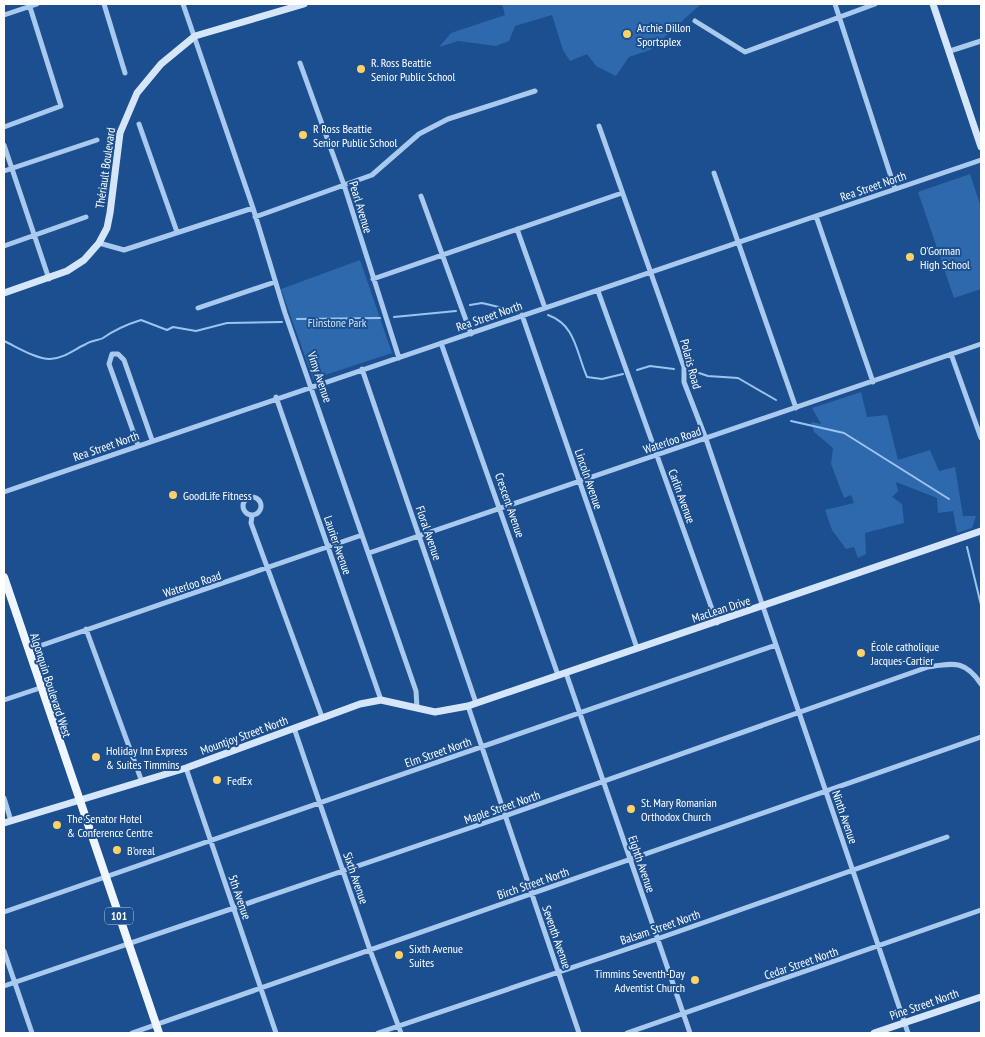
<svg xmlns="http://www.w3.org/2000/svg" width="985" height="1037" viewBox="0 0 985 1037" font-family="'PT Sans Narrow',sans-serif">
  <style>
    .green { fill: #2e69ad }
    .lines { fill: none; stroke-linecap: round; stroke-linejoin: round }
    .stream { stroke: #9cc4f0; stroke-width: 2 }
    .street { stroke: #a9c9ee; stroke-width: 5 }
    .secondary { stroke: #d6e6fa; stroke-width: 7 }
    .primary { stroke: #f0f6ff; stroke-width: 8 }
    .poi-dot { fill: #ffd166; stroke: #1b4f8f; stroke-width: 2 }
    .labels { text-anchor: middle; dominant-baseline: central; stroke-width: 4; stroke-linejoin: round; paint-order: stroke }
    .shield { fill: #1b4f8f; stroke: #bbcadd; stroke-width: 1 }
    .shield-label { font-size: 11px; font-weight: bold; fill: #fff }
    .poi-label { font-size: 12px; fill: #fff; stroke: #1b4f8f; text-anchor: start }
    .street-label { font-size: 12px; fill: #fff; stroke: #1b4f8f }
    .park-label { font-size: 12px; fill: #cfe3fa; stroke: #1b4f8f }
  </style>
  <rect width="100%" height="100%" fill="#1b4f8f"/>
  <path class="green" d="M502,4H701L650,50L629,57L616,76L596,66L587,54L570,61L563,50L552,15L515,26L509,41L496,46L458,41L439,47L451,33L505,15Z
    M970,174L981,207V289L954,298L918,192Z
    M360,260L392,353L313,379L281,289Z
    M861,392L867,417L887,415L898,460L930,450L939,471L955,467L963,516H976L972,528L957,533L953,511L938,513L937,498L896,482L898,491L892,497L902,504L904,523L865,533L866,554L858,558L854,547L846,549L832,530L825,510L854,503L851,495L844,498L831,464L833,448L814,432L811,422L821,424L812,408Z"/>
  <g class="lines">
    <path class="stream" d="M470,305L482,303L503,308
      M548,315C576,325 576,352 587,377L602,379L623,374
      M394,317L456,311
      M297,319L380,318
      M4,341C17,347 36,359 50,359C63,359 75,349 86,344C90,341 100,340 103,338C113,331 128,324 141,320L167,330L173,327L196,331L227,323L282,322
      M637,370L650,366L674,369
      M690,370L708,376L738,378L776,400
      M791,421L844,433L949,499
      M967,547L981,605"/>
    <path class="street" d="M104,4L125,73
      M183,4L253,208L285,313L416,691L417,708
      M835,4L895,189
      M4,15L37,4
      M695,21L745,52L875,4
      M950,51L981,41
      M300,63L344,185L399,358
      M139,124L177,232
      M599,126L684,367V382L706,439L908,1033
      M4,127L61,106L29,4
      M4,145L49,279
      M4,171L97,140
      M714,173L796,408
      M421,196L471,334
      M816,216L873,382
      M255,217L372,175L419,134L448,119L535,91
      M517,229L545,308
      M99,243L124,250L253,208
      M4,246L86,217
      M373,279L622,193
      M598,291L717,623
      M198,308L275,282
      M522,315L637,648
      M441,343L558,675
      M951,354L981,438
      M362,369L476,703
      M276,397L381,700
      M138,445L109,364L112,354H118L124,360L152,440
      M4,492C329,380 655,271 981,160
      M243 506a9 9 0 1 1 18 0a9 9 0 1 1-18 0Z
      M252,516L251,523L322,717
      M369,553L981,344
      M86,629L142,782
      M28,650L362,535
      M566,673L690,1033
      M4,700L40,688
      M468,706L579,1033
      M294,728L370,950L401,1033
      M186,768L276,1033
      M4,798L11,821
      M4,912L776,645
      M4,951L32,1033
      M4,986L505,816L928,667C954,663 965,660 981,684
      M132,1033L981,737
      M378,1033L657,939L947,837
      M627,1033L981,910"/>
    <path class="secondary" d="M933,4L981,147
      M4,293L67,271L84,260L99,243L107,228L110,213L120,133L137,93L161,64L195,36L304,4
      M4,823L186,768L360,704L381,700L435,712L468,706L981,531
      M874,1033L981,997"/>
    <path class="primary" d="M4,577L159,1033"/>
  </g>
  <g class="poi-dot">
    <circle cx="627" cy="34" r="5"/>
    <circle cx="361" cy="69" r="5"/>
    <circle cx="303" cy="135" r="5"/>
    <circle cx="910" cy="257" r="5"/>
    <circle cx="173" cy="495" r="5"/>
    <circle cx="861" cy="653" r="5"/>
    <circle cx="96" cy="757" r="5"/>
    <circle cx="217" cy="780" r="5"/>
    <circle cx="631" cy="809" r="5"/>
    <circle cx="57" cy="825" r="5"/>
    <circle cx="117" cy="850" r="5"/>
    <circle cx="399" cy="955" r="5"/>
    <circle cx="695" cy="980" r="5"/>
  </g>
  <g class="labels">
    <rect class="shield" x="105" y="907.5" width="28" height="17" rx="4"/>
    <g class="shield-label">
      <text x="119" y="916">101</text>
    </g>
    <g class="poi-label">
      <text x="637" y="27">Archie Dillon<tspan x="637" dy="14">Sportsplex</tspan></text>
      <text x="371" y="62">R. Ross Beattie<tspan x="371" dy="14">Senior Public School</tspan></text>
      <text x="313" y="128">R Ross Beattie<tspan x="313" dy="14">Senior Public School</tspan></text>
      <text x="920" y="250">O'Gorman<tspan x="920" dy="14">High School</tspan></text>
      <text x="183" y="495">GoodLife Fitness</text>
      <text x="871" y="646">École catholique<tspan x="871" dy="14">Jacques-Cartier</tspan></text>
      <text x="106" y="750">Holiday Inn Express<tspan x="106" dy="14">&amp; Suites Timmins</tspan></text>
      <text x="227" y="780">FedEx</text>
      <text x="641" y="802">St. Mary Romanian<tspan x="641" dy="14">Orthodox Church</tspan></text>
      <text x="67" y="818">The Senator Hotel<tspan x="67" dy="14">&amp; Conference Centre</tspan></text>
      <text x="127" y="850">B'oreal</text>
      <text x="409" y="948">Sixth Avenue<tspan x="409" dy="14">Suites</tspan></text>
      <text x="685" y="973" text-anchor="end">Timmins Seventh-Day<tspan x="685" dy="14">Adventist Church</tspan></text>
    </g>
    <g class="street-label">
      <text transform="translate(105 168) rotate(-82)">Thériault Boulevard</text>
      <text transform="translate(873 186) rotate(-19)">Rea Street North</text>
      <text transform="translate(361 207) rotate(73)">Pearl Avenue</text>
      <text transform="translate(489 316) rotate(-19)">Rea Street North</text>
      <text transform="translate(691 364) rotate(75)">Polaris Road</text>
      <text transform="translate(320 377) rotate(71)">Vimy Avenue</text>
      <text transform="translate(672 440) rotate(-19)">Waterloo Road</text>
      <text transform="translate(106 446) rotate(-19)">Rea Street North</text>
      <text transform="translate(589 479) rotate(71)">Lincoln Avenue</text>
      <text transform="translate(682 496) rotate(70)">Carlin Avenue</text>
      <text transform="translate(510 505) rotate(71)">Crescent Avenue</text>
      <text transform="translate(429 533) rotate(71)">Floral Avenue</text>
      <text transform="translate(338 545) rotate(71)">Laurier Avenue</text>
      <text transform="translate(192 584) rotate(-18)">Waterloo Road</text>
      <text transform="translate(721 609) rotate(-18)">MacLean Drive</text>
      <text transform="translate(51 685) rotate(72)">Algonquin Boulevard West</text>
      <text transform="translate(244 735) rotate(-20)">Mountjoy Street North</text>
      <text transform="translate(438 752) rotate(-19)">Elm Street North</text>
      <text transform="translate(502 807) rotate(-19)">Maple Street North</text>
      <text transform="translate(845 817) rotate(71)">Ninth Avenue</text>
      <text transform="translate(642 864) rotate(71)">Eighth Avenue</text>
      <text transform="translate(356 878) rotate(71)">Sixth Avenue</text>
      <text transform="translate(533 883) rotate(-19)">Birch Street North</text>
      <text transform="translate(240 897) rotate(71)">5th Avenue</text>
      <text transform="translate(660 927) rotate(-19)">Balsam Street North</text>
      <text transform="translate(557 937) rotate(71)">Seventh Avenue</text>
      <text transform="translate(801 963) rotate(-19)">Cedar Street North</text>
      <text transform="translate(924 1004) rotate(-19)">Pine Street North</text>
    </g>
    <g class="park-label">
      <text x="337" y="322">Flinstone Park</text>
    </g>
  </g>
  <rect width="985" height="1037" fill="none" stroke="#ffffff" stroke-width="10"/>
</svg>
